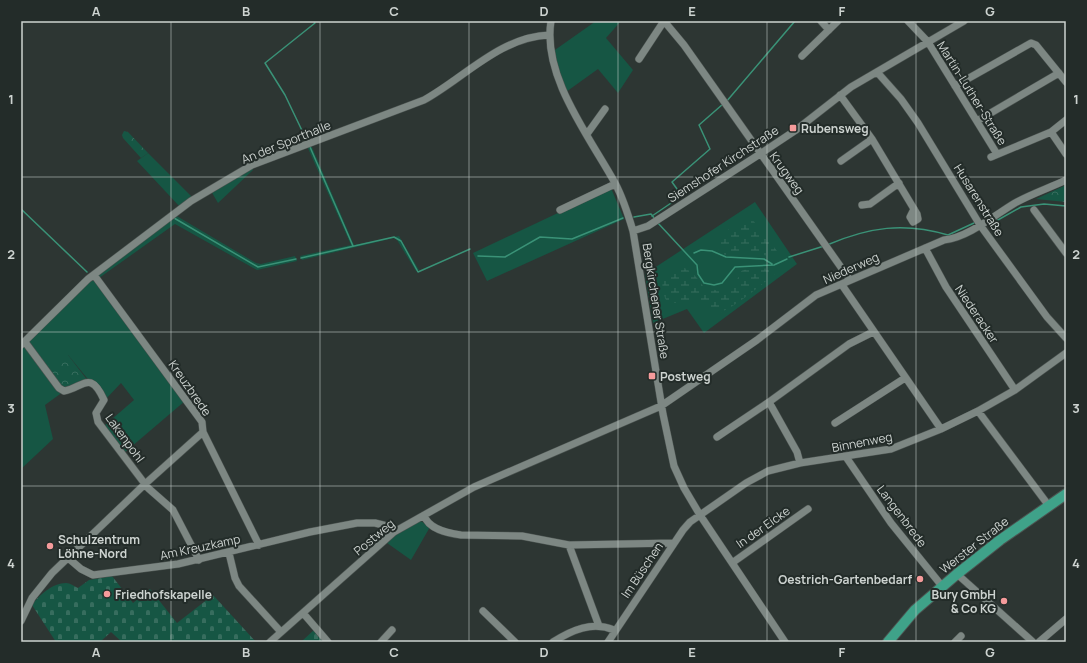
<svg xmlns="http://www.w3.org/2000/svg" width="1087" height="663" viewBox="0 0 1087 663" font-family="Manrope,sans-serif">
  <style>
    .green { fill: #165644 }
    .forest { fill: url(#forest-crowns) }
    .wetland { fill: url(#wetland-marsh) }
    .cemetery { fill: url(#cemetery-stones) }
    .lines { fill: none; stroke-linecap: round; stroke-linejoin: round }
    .stream { stroke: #3a9277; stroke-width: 1.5 }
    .minor-casing { stroke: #4c5451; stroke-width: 8 }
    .major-casing { stroke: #4c5451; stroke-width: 12 }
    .minor { stroke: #7d8783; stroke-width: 7 }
    .major { stroke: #3fa289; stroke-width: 10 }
    .grid { fill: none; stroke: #cdd3d0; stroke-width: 1; stroke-opacity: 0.55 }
    .poi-dot { fill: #f59b9b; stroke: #232c29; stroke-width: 1.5 }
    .labels { text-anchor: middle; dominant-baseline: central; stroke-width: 4; stroke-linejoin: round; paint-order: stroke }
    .street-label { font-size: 12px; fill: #cdd3d0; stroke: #232c29 }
    .poi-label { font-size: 12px; font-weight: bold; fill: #cdd3d0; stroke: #232c29; text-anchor: start }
    .neatline { fill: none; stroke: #cdd3d0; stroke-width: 1.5 }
    .grid-label { font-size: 13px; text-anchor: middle; font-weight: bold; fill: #cdd3d0 }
  </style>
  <defs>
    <pattern id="forest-crowns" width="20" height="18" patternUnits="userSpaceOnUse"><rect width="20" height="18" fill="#165644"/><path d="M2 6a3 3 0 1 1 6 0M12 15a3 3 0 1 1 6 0" fill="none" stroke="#376d5e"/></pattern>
    <pattern id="wetland-marsh" width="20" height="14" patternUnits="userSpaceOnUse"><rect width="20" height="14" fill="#165644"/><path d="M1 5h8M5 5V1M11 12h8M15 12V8" fill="none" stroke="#376d5e"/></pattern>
    <pattern id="cemetery-stones" width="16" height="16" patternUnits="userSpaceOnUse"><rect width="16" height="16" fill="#165644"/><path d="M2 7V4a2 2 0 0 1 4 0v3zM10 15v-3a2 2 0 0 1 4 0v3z" fill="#376d5e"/></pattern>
  </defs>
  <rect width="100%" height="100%" fill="#2d3633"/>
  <path class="green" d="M596,21H621L606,38L633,70L618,93L598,69L566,92L552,52Z
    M311,145L354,245L399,236L419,270L416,271L397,240L394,238L302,260L300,256L351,245L307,146Z
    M148,153L193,198L180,207L137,161Z
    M252,167L253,170L218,203L211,191Z
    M611,188L624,219L487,281L473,253Z
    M755,202L797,264L704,333L687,309L653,323L645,274Z
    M175,215L256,263L261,264L295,256L297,261L257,270L175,224L99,278L97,274Z
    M89,280H96L185,401L124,453L104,426L134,400L121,383L105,400L68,355L67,389L45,405L53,439L21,469V348Z
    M419,520L430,527L411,560L387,543L394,536Z"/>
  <path class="forest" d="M124,131L128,132L148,153L141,158L123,138L122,135Z
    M1066,185V202L1036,199Z
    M68,355L88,381L64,389L46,367Z"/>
  <path class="wetland" d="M752,219L777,251L773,257C764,255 754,253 745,253C739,253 733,256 726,255C722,254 719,251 718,247C715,232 741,223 752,219Z
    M680,266C691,270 697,277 703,286C721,294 734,293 740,272L743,270L772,268L775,271L774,275C754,290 735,308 712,316L699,299L676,303L667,302C658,285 662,273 680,266Z"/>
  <path class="cemetery" d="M112,576L133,603L150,589L177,623L213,595L256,642H122L111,632L100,642H56L32,605C39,595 53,583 66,583C70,583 74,586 78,588L89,580Z
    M315,629L324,642H301Z"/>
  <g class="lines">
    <path class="stream" d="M726,102L795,21
      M307,141L285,95L265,63L315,23L314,21
      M310,147L353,246
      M682,196L672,182L710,149L699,125L723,104
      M21,209L87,272
      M652,216L677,199
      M634,217L651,214L655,219
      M174,218L258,267L296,259
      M657,222L697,265L698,274L704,283L714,285L722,283L735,267L774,265L787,259
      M989,225L1021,207L1044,204L1066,206
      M827,245C869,227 904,222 948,235L974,223
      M694,253L701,250L712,251L726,257L764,259L772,264
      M478,256L505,257L540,237L572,239L623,218
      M789,257L824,246
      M301,258L394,237L401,241L418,272L470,249"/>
    <g class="minor-casing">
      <path id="minor" d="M551,21C542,76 589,136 615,183C623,198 628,214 633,231L663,414L674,466L684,488L700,515L785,642
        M664,21L684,45L850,280
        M821,21L829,30
        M908,21L928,42L997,154
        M802,56L838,21
        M639,59L664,21
        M877,72L901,99L918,123L980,225L1047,317L1066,338
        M955,86L1031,43L1036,45L1066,82
        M840,95L872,139L917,214L918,219L913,222L910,217L914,209
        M977,121L1059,73
        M1051,132L1066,154
        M587,134L605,109
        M991,157L1051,132L1066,120
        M841,161L872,139
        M862,205L870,204L899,183
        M560,210L615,184
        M1034,210L1066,253
        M633,231L648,226L760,154L796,130L851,87L964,21
        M925,248L946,287L1015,390
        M94,275L202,422L203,432L259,545
        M842,285L941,429
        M25,342L59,388L64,391C83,388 90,369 104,400L96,413L98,422L148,488L173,510L199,560
        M21,345L88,279L191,201L252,165L424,100C464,78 500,37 549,35
        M769,402L797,452L800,463
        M978,411L1049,506
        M835,423L905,378
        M717,437L769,402L849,344L873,332
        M846,457L891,523L942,586
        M424,515C428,529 447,533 461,535L522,536L569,545L674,543
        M569,545L599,626
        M229,553L235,578L239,586L281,632
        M67,557L81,569L93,575L178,564L310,532L357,523H375L387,526L394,532
        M732,563L808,509
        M957,574L1033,642
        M483,611L515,642
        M303,613L328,642
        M21,621L32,598L52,573L145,484L203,432
        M270,642L394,532L474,487L661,406L757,340L816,295L944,240C967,238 995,215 1015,203C1031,194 1049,188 1066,180
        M381,642L392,630
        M553,642C572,630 592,621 614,630
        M608,642L683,530L690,522L746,483L768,471L800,463L891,449L941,429L978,411L1015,390L1066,353
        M955,642L961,636
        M1039,642L1066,619"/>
    </g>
    <g class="major-casing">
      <path id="major" d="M888,642L915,610L957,574L1000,540L1066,494"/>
    </g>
    <use href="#minor" class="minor"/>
    <use href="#major" class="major"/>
  </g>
  <path class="grid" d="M171,21V642M320,21V642M469,21V642M618,21V642M767,21V642M916,21V642M21,177H1066M21,332H1066M21,486H1066"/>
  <g class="poi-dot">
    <rect x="789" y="124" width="8" height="8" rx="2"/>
    <rect x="648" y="372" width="8" height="8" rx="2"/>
    <circle cx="50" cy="546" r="4"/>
    <circle cx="920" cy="579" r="4"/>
    <circle cx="107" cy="594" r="4"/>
    <circle cx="1004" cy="601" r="4"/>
  </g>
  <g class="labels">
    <g class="street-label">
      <text transform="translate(972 93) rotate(58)">Martin-Luther-Straße</text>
      <text transform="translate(286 142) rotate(-22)">An der Sporthalle</text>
      <text transform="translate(723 164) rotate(-33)">Siemshofer Kirchstraße</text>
      <text transform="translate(787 173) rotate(54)">Krugweg</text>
      <text transform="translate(979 200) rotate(58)">Husarenstraße</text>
      <text transform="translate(851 268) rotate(-24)">Niederweg</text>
      <text transform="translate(656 301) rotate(81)">Bergkirchener Straße</text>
      <text transform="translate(977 314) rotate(56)">Niederacker</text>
      <text transform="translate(190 388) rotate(55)">Kreuzbrede</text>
      <text transform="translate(125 438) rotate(54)">Lakenpohl</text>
      <text transform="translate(862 442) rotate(-11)">Binnenweg</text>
      <text transform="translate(902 516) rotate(53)">Langenbrede</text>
      <text transform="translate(763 527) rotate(-35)">In der Eicke</text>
      <text transform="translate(374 537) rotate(-40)">Postweg</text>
      <text transform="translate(974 545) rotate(-38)">Werster Straße</text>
      <text transform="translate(200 547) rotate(-12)">Am Kreuzkamp</text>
      <text transform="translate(642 570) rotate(-56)">Im Büschen</text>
    </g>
    <g class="poi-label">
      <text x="801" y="128">Rubensweg</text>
      <text x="660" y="376">Postweg</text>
      <text x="58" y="539">Schulzentrum<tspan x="58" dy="14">Löhne-Nord</tspan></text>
      <text x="912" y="579" text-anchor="end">Oestrich-Gartenbedarf</text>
      <text x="115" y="594">Friedhofskapelle</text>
      <text x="996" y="594" text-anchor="end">Bury GmbH<tspan x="996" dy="14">&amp; Co KG</tspan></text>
    </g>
  </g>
  <rect width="1087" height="663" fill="none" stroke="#232c29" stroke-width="44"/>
  <rect x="22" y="22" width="1043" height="619" class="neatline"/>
  <g class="grid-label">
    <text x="96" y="16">A</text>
    <text x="246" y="16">B</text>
    <text x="394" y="16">C</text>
    <text x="544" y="16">D</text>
    <text x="692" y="16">E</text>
    <text x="842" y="16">F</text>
    <text x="990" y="16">G</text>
    <text x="11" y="104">1</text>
    <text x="1076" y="104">1</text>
    <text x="11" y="259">2</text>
    <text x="1076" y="259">2</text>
    <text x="11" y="413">3</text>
    <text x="1076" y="413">3</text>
    <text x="11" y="568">4</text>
    <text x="1076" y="568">4</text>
    <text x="96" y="657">A</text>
    <text x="246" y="657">B</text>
    <text x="394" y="657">C</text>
    <text x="544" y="657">D</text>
    <text x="692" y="657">E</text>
    <text x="842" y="657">F</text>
    <text x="990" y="657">G</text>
  </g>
</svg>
